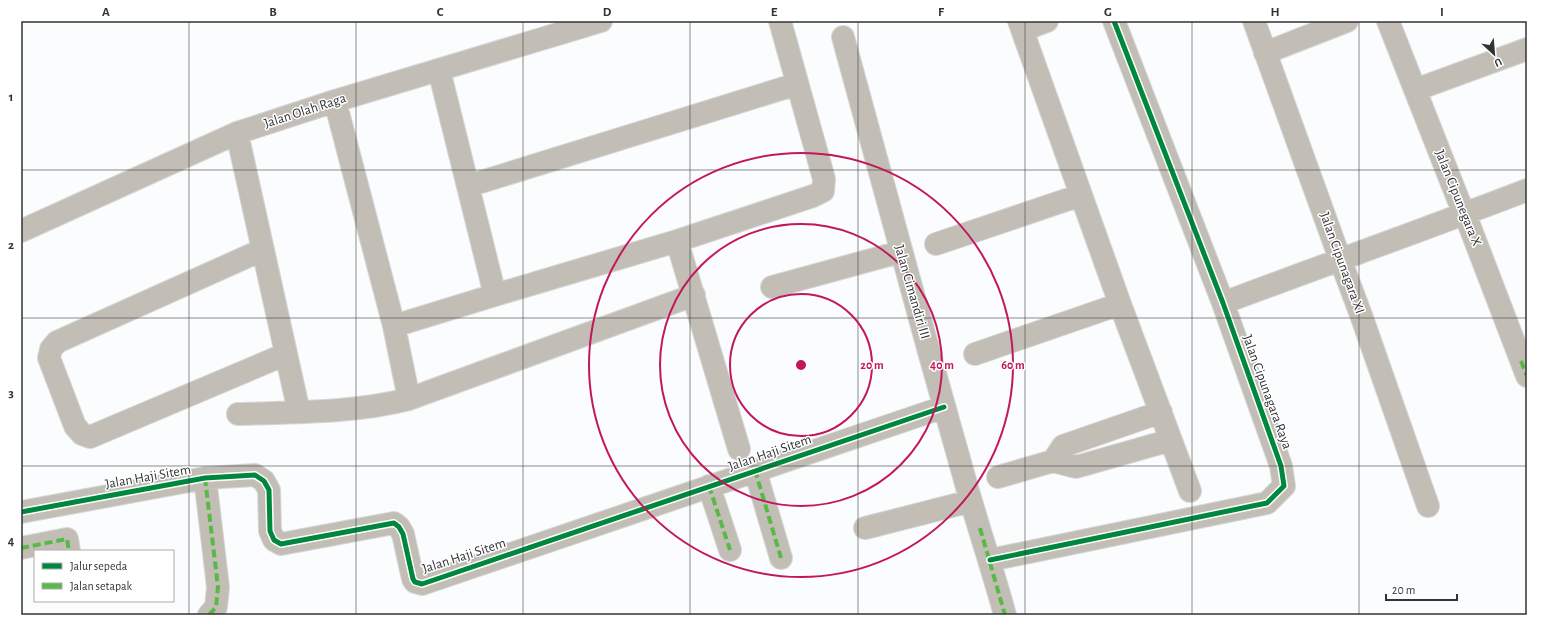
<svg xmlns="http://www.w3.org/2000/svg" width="1548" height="636" viewBox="0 0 1548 636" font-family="'Alegreya Sans',sans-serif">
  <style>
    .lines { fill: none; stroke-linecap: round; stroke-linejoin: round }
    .minor-casing { stroke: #d7d8d9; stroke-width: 24 }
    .minor { stroke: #c2beb6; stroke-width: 22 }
    .quiet { stroke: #58b947; stroke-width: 4; stroke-dasharray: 8 4; stroke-linecap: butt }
    .cycleway-casing { stroke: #fff; stroke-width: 8 }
    .cycleway { stroke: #00873e; stroke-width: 5 }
    .grid { fill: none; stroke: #313335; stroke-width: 1; stroke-opacity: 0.55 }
    .ring { fill: none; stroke: #c2185b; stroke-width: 2 }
    .labels { text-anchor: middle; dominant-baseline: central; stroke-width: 3; stroke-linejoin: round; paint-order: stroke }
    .street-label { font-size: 14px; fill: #313335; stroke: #fff }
    .centre { fill: #c2185b; stroke: #fff; stroke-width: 2 }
    .ring-label { font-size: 12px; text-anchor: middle; font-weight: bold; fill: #c2185b; stroke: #fff; stroke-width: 3; stroke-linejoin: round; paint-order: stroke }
    .neatline { fill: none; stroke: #313335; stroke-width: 1.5 }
    .grid-label { font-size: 13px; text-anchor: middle; font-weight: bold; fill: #313335 }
  </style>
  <rect width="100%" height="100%" fill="#fbfcfd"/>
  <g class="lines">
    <g class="minor-casing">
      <path id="minor" d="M1019,21L1120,304L1190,491
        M1254,21L1340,259L1361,315L1428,506
        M1388,21L1458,199L1465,214L1527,376
        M1023,30L1047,21
        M843,37C882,183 922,328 963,473C976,521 992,567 1005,615
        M1265,53L1347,21
        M439,70L495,295
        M1415,90L1527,49
        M335,101L394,326L409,399
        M237,133L299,412
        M468,186L797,84
        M21,231L237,133L335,101L601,21
        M677,241L739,449
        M936,244L1081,195
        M262,250L57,342L51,349L49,358L75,426L82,434L90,437L286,354
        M772,287L900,252
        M1223,303C1324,265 1426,229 1527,190
        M394,326L495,295L677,241L813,196L823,191L824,179L780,21
        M975,354L1120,304
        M238,414C295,412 354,413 409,399L694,295
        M1053,461L1063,446L1161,412
        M755,470L781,558
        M998,477L1053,461L1076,467L1171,440
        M205,478L218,587L216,607L209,615
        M709,486L730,550
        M21,512L205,478L255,475L264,481L269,490L270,531L274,540L281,544L394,523L399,527L403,534L413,579L415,582L422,584L944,407
        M865,528L971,501
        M21,548L67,539L69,551
        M990,560L1267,503L1284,486L1281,466L1223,303L1114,21"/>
    </g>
    <use href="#minor" class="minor"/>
    <path class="quiet" d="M1521,361L1527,376
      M755,470L781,558
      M205,478L218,587L216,607L209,615
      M709,486L730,550
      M980,528L1005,615
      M21,548L67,539L69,551"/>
    <g class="cycleway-casing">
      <path id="cycleway" d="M21,512L205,478L255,475L264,481L269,490L270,531L274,540L281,544L394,523L399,527L403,534L413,579L415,582L422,584L944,407
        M990,560L1267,503L1284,486L1281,466L1223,303L1114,21"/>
    </g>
    <use href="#cycleway" class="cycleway"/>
  </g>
  <path class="grid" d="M189,21V615M356,21V615M523,21V615M690,21V615M858,21V615M1025,21V615M1192,21V615M1359,21V615M21,170H1527M21,318H1527M21,466H1527"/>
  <g class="ring">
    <circle cx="801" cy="365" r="71"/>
    <circle cx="801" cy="365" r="141"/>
    <circle cx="801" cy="365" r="212"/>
  </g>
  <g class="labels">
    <g class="street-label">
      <text transform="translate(305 111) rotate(-18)">Jalan Olah Raga</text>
      <text transform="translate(1458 198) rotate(68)">Jalan Cipunegara X</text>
      <text transform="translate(1342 263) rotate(70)">Jalan Cipunagara XI</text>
      <text transform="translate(912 292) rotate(74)">Jalan Cimandiri III</text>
      <text transform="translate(1267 392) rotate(70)">Jalan Cipunagara Raya</text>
      <text transform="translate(770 453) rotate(-19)">Jalan Haji Sitem</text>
      <text transform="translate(148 477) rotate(-10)">Jalan Haji Sitem</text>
      <text transform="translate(464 556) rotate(-18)">Jalan Haji Sitem</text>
    </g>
  </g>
  <circle cx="801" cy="365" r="6" class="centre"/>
  <g class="ring-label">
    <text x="872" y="369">20 m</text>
    <text x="942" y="369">40 m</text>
    <text x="1013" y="369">60 m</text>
  </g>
  <rect width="1548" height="636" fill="none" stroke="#ffffff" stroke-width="44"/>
  <rect x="34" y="550" width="140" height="52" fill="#ffffff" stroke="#adadae"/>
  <rect x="42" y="563" width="20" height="6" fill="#00873e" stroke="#adadae"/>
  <text x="70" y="570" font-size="12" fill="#313335">Jalur sepeda</text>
  <rect x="42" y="583" width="20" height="6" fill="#58b947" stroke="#adadae"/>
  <text x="70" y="590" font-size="12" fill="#313335">Jalan setapak</text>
  <g transform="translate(1494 54) rotate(154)" stroke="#ffffff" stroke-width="3" paint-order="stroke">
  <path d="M0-3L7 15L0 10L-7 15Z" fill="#313335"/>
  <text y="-6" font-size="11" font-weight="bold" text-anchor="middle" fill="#313335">U</text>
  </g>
  <path d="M1386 594v6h71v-6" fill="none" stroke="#313335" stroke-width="2"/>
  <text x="1392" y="594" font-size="12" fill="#313335" stroke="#ffffff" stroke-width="3" paint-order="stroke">20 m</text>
  <rect x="22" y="22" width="1504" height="592" class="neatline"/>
  <g class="grid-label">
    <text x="106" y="16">A</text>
    <text x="273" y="16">B</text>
    <text x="440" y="16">C</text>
    <text x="607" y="16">D</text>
    <text x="774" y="16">E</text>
    <text x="941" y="16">F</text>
    <text x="1108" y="16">G</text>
    <text x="1275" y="16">H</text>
    <text x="1442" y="16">I</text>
    <text x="11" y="101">1</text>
    <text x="11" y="249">2</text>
    <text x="11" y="397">3</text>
    <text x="11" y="545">4</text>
  </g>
</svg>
